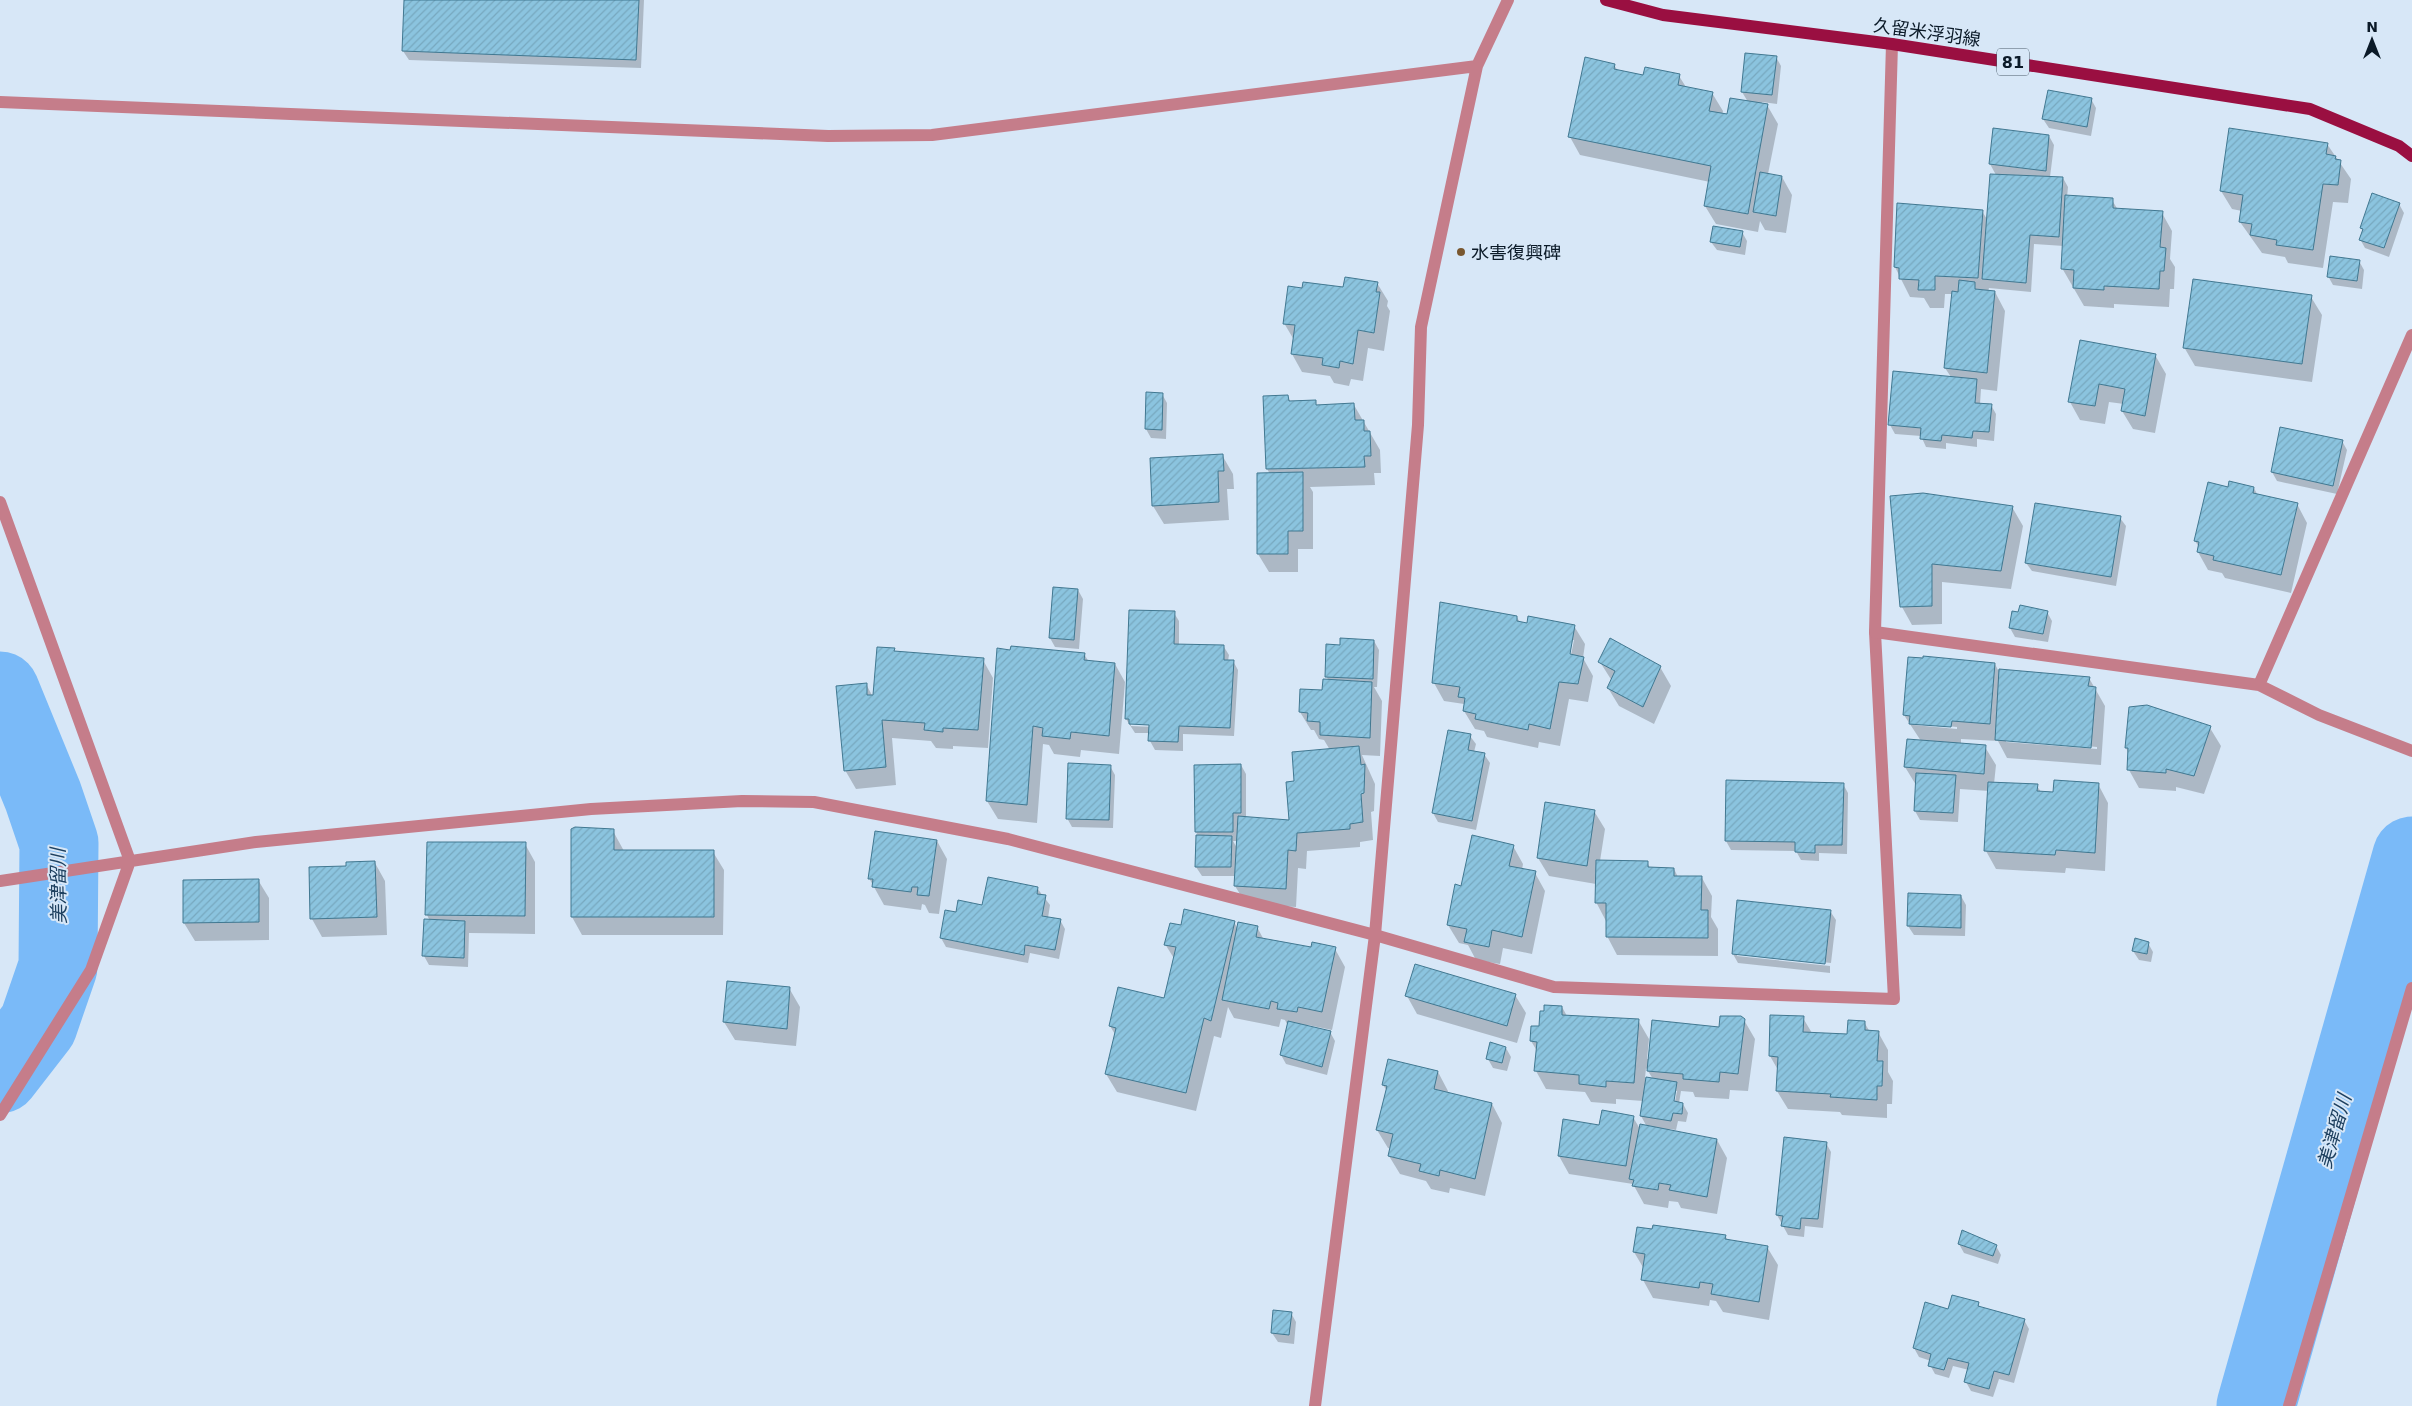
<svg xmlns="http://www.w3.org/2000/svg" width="2412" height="1406" viewBox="0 0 2412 1406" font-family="'DejaVu Sans','Noto Sans JP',sans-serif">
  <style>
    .shadow { fill: #0003; fill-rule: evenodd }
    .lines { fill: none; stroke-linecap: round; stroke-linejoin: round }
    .river { stroke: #7abaf8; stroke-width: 79 }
    .building { fill: url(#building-hatch); stroke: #417891 }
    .service { stroke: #c57d8a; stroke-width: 12 }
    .minor { stroke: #c57d8a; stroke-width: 12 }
    .primary { stroke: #9a0f41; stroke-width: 12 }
    .poi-dot { fill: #79572f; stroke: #d7e7f7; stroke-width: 2 }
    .labels { text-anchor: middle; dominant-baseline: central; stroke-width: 4; stroke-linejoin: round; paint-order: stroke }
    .shield { fill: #d7e7f7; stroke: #485866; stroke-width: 1 }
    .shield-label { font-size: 16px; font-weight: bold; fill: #0b1a28 }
    .street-label { font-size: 18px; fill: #0b1a28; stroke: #d7e7f7 }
    .poi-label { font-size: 18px; fill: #0b1a28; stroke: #d7e7f7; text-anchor: start }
    .water-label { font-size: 19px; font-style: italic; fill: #1e405f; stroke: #d7e7f7 }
  </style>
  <defs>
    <pattern id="building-hatch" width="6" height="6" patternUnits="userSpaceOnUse" patternTransform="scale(1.25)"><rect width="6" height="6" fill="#8bc4df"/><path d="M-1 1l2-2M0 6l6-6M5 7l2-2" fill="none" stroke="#77a8bf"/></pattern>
  </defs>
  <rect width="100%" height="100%" fill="#d7e7f7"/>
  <path class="shadow" d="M406,0H644L641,68L409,60L403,51Z
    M1776,57L1781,66L1777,104L1762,102L1761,104L1767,105L1778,124L1768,174L1782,177L1792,195L1786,233L1765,230L1760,221L1758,232L1716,224L1705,206L1710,182L1580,155L1570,137L1614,65L1618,71L1644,77L1679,76L1686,87L1712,93L1723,111L1722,115L1728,116L1748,102L1742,92Z
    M2091,99L2096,108L2091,136L2049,128L2043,119Z
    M2049,136L2054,145L2050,177L2063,178L2068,187L2067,197L2112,200L2118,210L2162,213L2172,231L2170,259L2175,267L2174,289H2170L2169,307L2114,304V308L2084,306L2062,268L2064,246L2034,244L2031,292L1989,288L1988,292H1995L2005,311L1997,391L1981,389L1980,404L1991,405L1996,414L1994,441L1977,439V447L1946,443V449L1926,447L1921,436L1895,434L1890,425L1951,377L1945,368L1953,294H1945L1944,308H1930L1924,298L1910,297L1895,267L1982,211L1988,221L1996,175L1990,164Z
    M2327,144L2351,179L2348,203L2333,202L2323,268L2288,263L2285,257L2262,253L2240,222L2242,211L2232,209L2221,191Z
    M2399,204L2404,213L2389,257L2365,248L2360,239L2363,232L2361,228Z
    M1742,232L1747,241L1745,255L1717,250L1711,242Z
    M2359,261L2364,270L2362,289L2333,285L2328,276Z
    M1377,283L1388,301L1387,306L1390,311L1384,351L1368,348L1363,381L1351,379L1349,386L1334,383L1330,376L1302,372L1292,354L1294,340L1284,323L1303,290L1345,289Z
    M2311,297L2322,315L2312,382L2195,366L2184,347Z
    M2081,342L2155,355L2166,374L2155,433L2133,429L2122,411L2124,404L2109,402L2105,424L2080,420L2070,402Z
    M1148,394H1162L1167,403L1166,439L1151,438L1146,429Z
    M1287,397L1291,402H1315L1317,406L1354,405L1380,450L1381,473H1374L1375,485L1310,487L1313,492V549H1298V572H1269L1258,554L1270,474L1267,469Z
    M2342,441L2347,450L2337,494L2277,481L2272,472Z
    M1222,455L1233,474L1234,489H1227L1229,520L1164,524L1153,506Z
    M2254,488L2258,496L2297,504L2307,523L2291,593L2225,578L2222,573L2208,570L2198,552L2199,547L2195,541L2228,489Z
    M1891,497L2012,507L2023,526L2011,589L1942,582V624L1912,625L1902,607Z
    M2120,518L2126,526L2116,586L2032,571L2026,563Z
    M1078,590L1083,599L1079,649L1055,647L1050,638Z
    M2047,612L2052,621L2048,642L2015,637L2010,628Z
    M1174,613L1179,621V645L1224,647L1229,655L1228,661H1233L1238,670L1234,736L1183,734V751L1155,750L1150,741V733H1135L1126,719ZM1131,723L1155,724V727L1131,726Z
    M1517,617L1520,623L1574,626L1585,644L1583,658L1593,676L1588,702L1569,699L1560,746L1539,742L1538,748L1487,737L1484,731L1475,729L1464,711V704L1444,701L1434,683ZM1571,640H1574L1570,660H1567Z
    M1374,641L1379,650L1377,687H1374L1382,701L1380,756L1362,755L1375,784L1374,811L1371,812L1373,840L1360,842V847L1307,851L1306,869L1298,868L1296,907L1246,904L1235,886L1236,876H1202L1196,867L1198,836L1196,832L1241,765L1246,774V818L1291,821L1296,782L1330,750L1324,740L1319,739L1314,730H1311L1300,712L1323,692L1329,681L1326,676L1342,646ZM1233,841H1238L1237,848Z
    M894,649L896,653L983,660L993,678L988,748L953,746V749L936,748L931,741L892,738L896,785L856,789L845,770L866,684L874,699Z
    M1011,651L1084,654L1089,662L1115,664L1125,682L1119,754L1081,750L1080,757L1054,754L1049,745L1043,744L1037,823L998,819L987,801Z
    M1600,662L1660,667L1671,686L1654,724L1619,706L1608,688L1612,681Z
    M1995,664L1998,670L2089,678L2105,706L2101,765L2007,758L1998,741L1961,739V745L1985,747L1996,765L1994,784L2037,786L2041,792L2054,793L2098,784L2108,803L2105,871L2066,868L2065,873L1996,869L1986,851L1989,791L1960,789L1958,822L1920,820L1915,811L1916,785L1905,767L1921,741L1904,715ZM1914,723L1957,727V729L1914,725ZM2006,739L2097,747V749L2006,742Z
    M2210,728L2221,746L2204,794L2176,787V791L2139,788L2129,770V754L2126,748Z
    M1449,732L1470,736L1476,744L1474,752L1484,754L1490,763L1476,830L1438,822L1433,813Z
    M1110,766L1115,775L1113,828L1072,827L1067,818Z
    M1843,784L1848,793L1847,854L1819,853V861L1801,860L1796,851L1731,850L1726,841Z
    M1594,811L1605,829L1600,861L1647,862L1650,868L1674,869L1678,877L1702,878L1712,896L1711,917L1718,929V956L1617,955L1607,936L1606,921L1596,902V884L1549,876L1538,858Z
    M613,831L624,851L713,852L724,870L723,935H582L572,917Z
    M937,841L947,859L939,914L929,913L925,905L922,904L921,910L884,905L869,878Z
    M525,844L535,862V934L469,933L468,967L429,965L424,956L430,921L427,915Z
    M1513,846L1523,864L1522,870L1535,873L1545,891L1532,954L1503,948L1500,964L1476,960L1468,945L1459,943L1448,925L1462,887Z
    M375,863L385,881L387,935L322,937L312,919L348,867Z
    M258,880L269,898V940L195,941L184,923Z
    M1037,888L1050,905L1048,918L1060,920L1065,929L1059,959L1030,953L1028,963L946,947L941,938L957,913Z
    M1909,894L1961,896L1966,905L1965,936L1914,935L1908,926Z
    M1830,911L1836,920L1831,963L1737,953V956L1830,966V973L1738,963L1733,954Z
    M1234,922L1238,929L1257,927L1264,940L1312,949H1335L1345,967L1332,1030L1308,1025V1027L1330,1032L1335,1041L1327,1075L1286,1064L1281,1055L1288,1026L1285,1020L1281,1019L1279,1027L1234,1018L1228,1007L1221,1038L1214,1036L1196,1111L1117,1092L1106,1074L1116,1036L1110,1026L1165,1000L1175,960L1165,944L1181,926Z
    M2148,943L2153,952L2151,962L2139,960L2133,951Z
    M789,988L800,1007L796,1046L735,1040L724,1022Z
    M1515,995L1526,1013L1517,1043L1417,1014L1407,996Z
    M1562,1007L1567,1016L1638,1020L1649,1039L1647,1059H1649L1744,1020L1755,1039L1748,1091L1730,1090L1729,1099L1695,1097L1693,1092L1681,1091L1679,1103L1683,1104L1688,1113L1686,1122L1678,1121L1676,1130L1670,1129L1669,1131L1717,1140L1727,1158L1717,1214L1681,1208L1678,1202L1669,1201L1668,1208L1644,1204L1633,1184L1569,1174L1559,1156L1600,1126L1633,1117L1640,1129L1647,1127L1641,1116L1643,1101L1616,1099V1104L1591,1102L1585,1092L1546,1089L1536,1071L1537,1051L1531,1041L1540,1028ZM1646,1068L1653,1079L1645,1078ZM1674,1091H1677L1674,1107Z
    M1803,1018L1812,1033L1848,1035L1864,1022L1870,1032H1878L1888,1050V1072L1893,1081L1892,1104H1887V1118L1842,1115L1840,1112L1788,1109L1777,1091L1778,1070L1770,1056Z
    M1506,1048L1511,1057L1507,1071L1493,1068L1488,1059Z
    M1438,1072L1448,1091L1447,1094L1492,1104L1502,1123L1485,1196L1450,1188L1449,1193L1431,1189L1426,1181L1400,1174L1389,1156L1391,1149L1388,1148L1377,1130L1387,1091L1383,1085Z
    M1826,1143L1831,1152L1823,1228L1805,1226L1804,1237L1788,1235L1777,1215Z
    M1725,1236L1728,1240L1767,1247L1778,1265L1769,1320L1723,1312L1716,1301L1710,1300L1709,1306L1653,1298L1643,1280L1644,1269L1634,1252Z
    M1959,1244L1996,1246L2001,1255L1998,1264L1964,1253Z
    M1978,1304L1981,1308L2024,1320L2029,1329L2014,1383L1999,1379L1993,1397L1971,1391L1966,1382L1969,1370L1953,1366L1949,1378L1935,1374L1930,1365L1931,1361L1919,1357L1914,1348L1949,1311Z
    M1291,1313L1296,1322L1294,1344L1278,1342L1272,1333Z"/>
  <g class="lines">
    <path class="river" d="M0,691L43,796L59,843L58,967L38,1025L0,1074
      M2256,1406L2412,856"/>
  </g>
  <path class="building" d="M404,0H639L636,60L402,51Z
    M1745,53L1777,56L1772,95L1741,92Z
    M1585,57L1615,64L1614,69L1643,75L1645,67L1680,74L1678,85L1713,92L1709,111L1727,114L1730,98L1768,104L1748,214L1704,206L1711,166L1568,137Z
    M2048,90L2092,98L2087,127L2042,119Z
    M1993,128L2049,135L2046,171L1989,164Z
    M2229,128L2328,143L2326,154L2336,156L2335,159L2341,160L2338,185L2323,184L2313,250L2276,245L2277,240L2250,235L2252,224L2239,222L2243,195L2220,191Z
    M1760,172L1782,176L1776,216L1753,212Z
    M1990,174L2063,177L2059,237L2030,235L2026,283L1982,279Z
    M2372,193L2400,203L2384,248L2359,240L2363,229L2360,228Z
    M2065,195L2113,198V208L2163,211L2160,247L2166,248L2164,271H2160L2159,289L2104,286V290L2073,288L2074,270L2061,269Z
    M1897,203L1983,210L1978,278L1935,276V290H1918L1919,280L1899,279V268L1894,267Z
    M1713,226L1743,231L1740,247L1710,242Z
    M2330,256L2360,260L2357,281L2327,277Z
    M1345,277L1378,282L1376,292H1380L1374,333L1358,330L1353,364L1340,361L1339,368L1322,365L1323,358L1291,354L1295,325L1283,324L1288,286L1302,288L1303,282L1343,287Z
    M2193,279L2312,295L2302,364L2183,348Z
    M1959,280L1975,282V289L1995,291L1987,373L1944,368L1952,291L1958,292Z
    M2080,340L2156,354L2145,416L2121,411L2125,389L2099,384L2095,406L2068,402Z
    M1893,371L1977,379L1975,403L1992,404L1989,432L1973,431L1972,438L1942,435L1941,441L1920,439L1921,428L1888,425Z
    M1146,392L1163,393L1162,430L1145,429Z
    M1288,395L1289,401L1316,400V405L1354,403L1355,420H1364V431H1370L1371,456H1364L1365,467L1266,469L1263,396Z
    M2280,427L2343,440L2333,486L2271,472Z
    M1223,454L1224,471H1218L1219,502L1152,506L1150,458Z
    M1303,472V531H1288V554H1257V473Z
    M2229,481L2254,487L2253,493L2298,503L2281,575L2213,560L2214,556L2197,552L2199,542L2194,541L2208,482L2228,487Z
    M1923,493L2013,506L2001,571L1932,564V606L1900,607L1890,496Z
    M2035,503L2121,516L2111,577L2025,563Z
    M1053,587L1078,589L1074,640L1049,638Z
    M1440,602L1517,616V621L1527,623L1528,616L1575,625L1570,654L1584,657L1578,684L1559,682L1550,729L1529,724L1528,730L1475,719L1476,714L1463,711L1465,698L1458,697L1460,687L1432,683Z
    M2020,605L2048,611L2043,634L2009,628L2012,611L2018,612Z
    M1129,610L1175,611L1174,644L1224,645V660H1234L1230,728L1179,726L1178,742L1148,741L1149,725L1129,724V719H1125Z
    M1340,638L1374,640L1373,679L1325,677L1326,644L1340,645Z
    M1610,638L1661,666L1643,707L1607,688L1615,671L1598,662Z
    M1011,646L1085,653L1084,660L1115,663L1109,736L1071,732L1070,739L1042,736L1043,728L1033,726L1027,805L986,801L997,648L1010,650Z
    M877,647L895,648L894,651L984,658L978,730L943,728V732L924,730L925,723L882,720L886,767L844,771L836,686L867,683V695H873Z
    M1923,656L1995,663L1990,724L1952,721L1951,727L1909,724L1910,716L1903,715L1908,657L1923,658Z
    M1999,669L2090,677L2088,686L2096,687L2091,748L1995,740Z
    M1323,679L1372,682L1370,738L1320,735V722L1307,721L1308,713L1299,712L1300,689L1322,690Z
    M2147,705L2211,726L2194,776L2166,769V773L2127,770L2128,748H2125L2129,707Z
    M1448,730L1471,734L1468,750L1485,753L1472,821L1432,813Z
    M1907,739L1986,745L1984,774L1904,767Z
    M1359,746L1361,765L1365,764L1364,793L1361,794L1363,822L1350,824V829L1297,833L1296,851L1288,850L1286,889L1234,886L1238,816L1289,820L1286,782L1294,781L1292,752Z
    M1068,763L1111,765L1109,820L1066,819Z
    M1241,764V813H1233V832H1195L1194,765Z
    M1916,773L1956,775L1953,813L1914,811Z
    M1726,780L1844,783L1842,845H1815V853L1795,852V842L1725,841Z
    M2054,780L2099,783L2095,853L2056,850L2055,855L1984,851L1988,782L2038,784L2037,791L2053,792Z
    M1545,802L1595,810L1587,866L1537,858Z
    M575,827L614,829V850H714V917H571V829Z
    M875,831L937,840L929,896L917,895L918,887H912L911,892L872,887L873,879H868Z
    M1196,835L1232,836L1231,867H1195Z
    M1472,835L1514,845L1509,866L1536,871L1522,937L1492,930L1489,947L1464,942L1467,929L1447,925L1455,884L1461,886Z
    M427,842H526L525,916L425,915Z
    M1596,860L1648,861V867L1674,868V876H1702L1701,910H1708V938L1606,937V903H1595Z
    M375,861L377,917L310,919L309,867L346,866V862Z
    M988,877L1038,887L1037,894L1046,895L1042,916L1061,919L1055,950L1025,945L1024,955L940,938L945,910L956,912L958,900L982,905Z
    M259,879V922L183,923V880Z
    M1908,893L1961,895V928L1907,926Z
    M1737,900L1831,910L1825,964L1732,954Z
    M1184,909L1235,921L1211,1021L1204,1018L1186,1093L1105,1074L1116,1028L1109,1026L1118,987L1164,998L1176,947L1164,945L1170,923L1181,925Z
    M424,919L465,921L464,958L422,956Z
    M1238,922L1258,926L1256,937L1311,947L1312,942L1336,947L1322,1012L1298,1007L1297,1012L1277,1009L1278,1003L1271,1001L1269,1009L1222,1000Z
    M2135,938L2149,942L2147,954L2132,951Z
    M1415,964L1516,994L1507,1026L1405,996Z
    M727,981L790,987L787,1029L723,1022Z
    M1544,1005L1562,1006V1015L1639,1019L1634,1083L1606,1081V1087L1579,1084V1075L1534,1071L1537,1042L1530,1041L1531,1026H1539L1540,1011H1544Z
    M1770,1015L1804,1016L1803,1032L1847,1034L1848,1020L1865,1021V1030L1879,1031L1877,1061H1883L1882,1086H1877V1100L1830,1097L1831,1094L1776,1091L1778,1057L1769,1056Z
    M1720,1016H1741L1745,1019L1738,1074L1720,1072L1719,1082L1683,1079V1074L1647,1071L1652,1020L1719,1027Z
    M1288,1021L1331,1031L1322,1067L1280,1055Z
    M1490,1042L1506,1047L1502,1063L1486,1059Z
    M1388,1059L1438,1071L1434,1089L1492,1103L1475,1179L1440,1170L1439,1176L1419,1171L1421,1164L1388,1156L1393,1134L1376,1130L1387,1086L1382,1085Z
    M1646,1077L1677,1082L1674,1101L1683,1103L1682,1114L1673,1113L1671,1121L1640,1116Z
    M1602,1110L1634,1116L1626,1166L1558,1156L1563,1119L1599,1125Z
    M1640,1124L1717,1139L1707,1197L1669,1190L1671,1185L1659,1183L1658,1190L1632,1186L1634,1180L1629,1179Z
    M1784,1137L1827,1142L1818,1219L1801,1218L1800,1229L1781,1226L1783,1216L1776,1215Z
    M1653,1225L1726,1235L1725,1239L1768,1246L1759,1302L1711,1294L1713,1284L1700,1282L1699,1288L1641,1280L1645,1254L1633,1252L1637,1227L1652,1229Z
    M1962,1230L1997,1245L1993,1256L1958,1244Z
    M1952,1295L1979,1302L1978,1306L2025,1319L2009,1375L1994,1371L1989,1389L1964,1382L1969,1363L1948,1358L1944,1370L1928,1366L1931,1354L1913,1348L1925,1302L1948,1309Z
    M1273,1310L1292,1312L1289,1335L1271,1333Z"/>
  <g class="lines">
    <path class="service" d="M1375,935L1554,987L1894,999L1875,632"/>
    <path class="minor" d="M1892,44L1875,632L2259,685L2319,715L2412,751
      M0,102L828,136L932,135L1477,66
      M0,502L130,861L91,970L0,1115
      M2259,685L2412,335
      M0,881L256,842L591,809L742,801L814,802L1008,839L1375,935
      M1315,1406L1375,935L1418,425L1421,327L1477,66L1508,0
      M2289,1406L2412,988"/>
    <path class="primary" d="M1606,0L1663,15L1892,44L2310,109L2399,146L2412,156"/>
  </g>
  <circle class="poi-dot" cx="1461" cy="252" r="5"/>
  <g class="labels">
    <rect class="shield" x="1997" y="48.5" width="32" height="27" rx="4"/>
    <g class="shield-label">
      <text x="2013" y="62">81</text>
    </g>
    <g class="street-label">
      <text transform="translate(1927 32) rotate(8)">久留米浮羽線</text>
    </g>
    <g class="poi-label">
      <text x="1471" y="252">水害復興碑</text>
    </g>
    <g class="water-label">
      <text transform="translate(58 886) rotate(-91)">美津留川</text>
      <text transform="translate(2334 1131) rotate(-74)">美津留川</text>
    </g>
  </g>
  <g transform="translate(2372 40)" stroke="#d7e7f7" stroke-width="4" paint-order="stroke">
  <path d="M0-4L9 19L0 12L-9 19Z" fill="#0b1a28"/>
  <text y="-8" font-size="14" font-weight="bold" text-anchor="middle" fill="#0b1a28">N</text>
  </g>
</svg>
